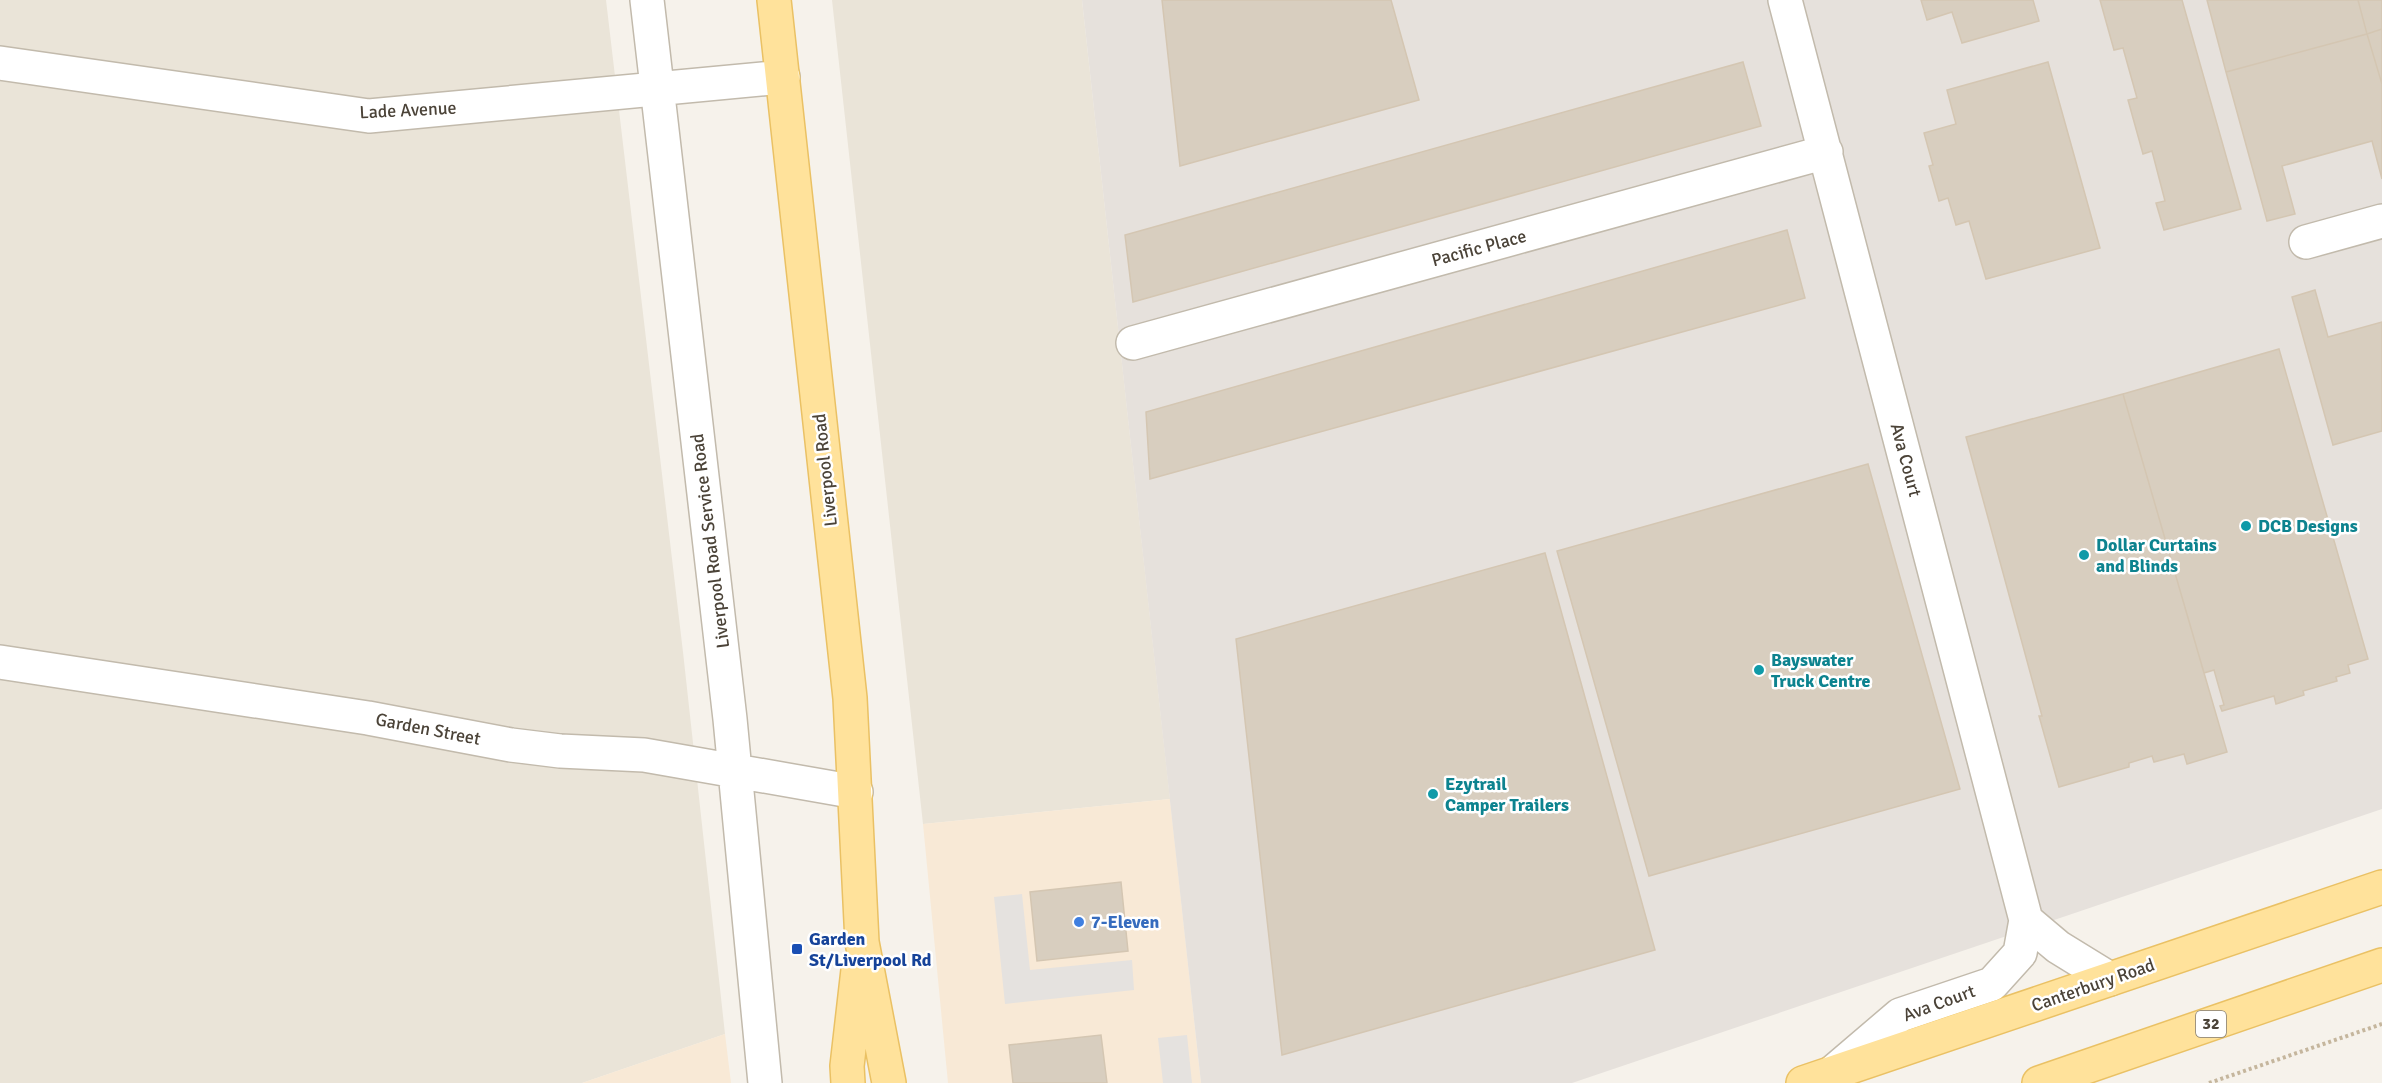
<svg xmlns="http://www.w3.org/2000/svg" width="2382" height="1083" viewBox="0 0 2382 1083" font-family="Signika,sans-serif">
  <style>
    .residential { fill: #eae4d8 }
    .commercial { fill: #f8e9d6 }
    .industrial { fill: #e6e1dc }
    .parking { fill: #e5e2df }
    .building { fill: #d8cebf; stroke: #d4c6b2; stroke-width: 1.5 }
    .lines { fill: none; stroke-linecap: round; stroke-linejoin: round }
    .minor-casing { stroke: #c2baac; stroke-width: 36 }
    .major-casing { stroke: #eac164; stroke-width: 36 }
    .path { stroke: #c5b69d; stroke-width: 4; stroke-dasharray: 3 3; stroke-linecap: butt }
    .minor { stroke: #fff; stroke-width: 33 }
    .major { stroke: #ffe29b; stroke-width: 33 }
    .culture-dot { fill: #0f9aa8; stroke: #fff; stroke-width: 2 }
    .shop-dot { fill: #3f7fe0; stroke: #fff; stroke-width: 2 }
    .transit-dot { fill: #1a4fb4; stroke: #fff; stroke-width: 2 }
    .labels { text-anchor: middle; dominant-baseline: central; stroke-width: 5; stroke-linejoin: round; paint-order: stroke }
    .shield { fill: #fff; stroke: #817b74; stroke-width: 1.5 }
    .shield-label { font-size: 16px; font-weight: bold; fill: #4b4338 }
    .street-label { font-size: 18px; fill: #4b4338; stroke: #fff }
    .culture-label { font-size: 18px; font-weight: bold; fill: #0d838f; stroke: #fff; text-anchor: start }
    .shop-label { font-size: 18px; font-weight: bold; fill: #366cbe; stroke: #fff; text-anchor: start }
    .transit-label { font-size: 18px; font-weight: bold; fill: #164399; stroke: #fff; text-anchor: start }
  </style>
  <rect width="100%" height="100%" fill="#f6f2eb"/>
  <path class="residential" d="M0,0H606L683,652L725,1034L582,1083H0Z
    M832,0H1082L1170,799L923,824Z"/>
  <path class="commercial" d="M1170,799L1201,1083H948L923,824Z
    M725,1034L731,1083H582Z"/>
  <path class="industrial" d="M1082,0H2382V809L1572,1083H1201Z"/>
  <path class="parking" d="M1022,894L1030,970L1132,960L1134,990L1005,1004L994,897Z
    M1187,1035L1192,1083H1163L1158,1038Z"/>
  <path class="building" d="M1162,0H1391L1419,100L1180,166Z
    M1921,0H2033L2039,21L1962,43L1952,12L1927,20Z
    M2100,0H2182L2241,209L2164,230L2156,203L2165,201L2152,151L2143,154L2128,100L2137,98L2123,48L2114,50Z
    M2207,0H2358L2367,34L2226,72Z
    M2358,0H2382V29L2367,34Z
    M2382,29V84L2367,34Z
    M2367,34L2382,84V179L2372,141L2282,166L2295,214L2267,221L2226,72Z
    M1743,62L1761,126L1133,302L1125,235Z
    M2048,62L2100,248L1986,279L1969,221L1956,225L1948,198L1939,201L1929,166L1933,165L1924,133L1956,124L1947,90Z
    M1787,230L1805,298L1150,479L1146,412Z
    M2315,290L2328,337L2382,322V431L2333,445L2292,297Z
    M2279,349L2368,659L2348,665L2350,673L2336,677L2337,681L2303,691L2304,695L2276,704L2274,696L2222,711L2220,706L2224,705L2214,670L2204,673L2123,394Z
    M2123,394L2227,752L2187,764L2184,754L2154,762L2152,756L2129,763V767L2059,787L2039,716H2042L1966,437Z
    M1868,464L1960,789L1649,876L1557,551Z
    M1545,553L1655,950L1282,1055L1236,639Z
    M1121,882L1128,951L1037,961L1030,892Z
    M1101,1035L1107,1083H1013L1009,1045Z"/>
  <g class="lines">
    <g class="minor-casing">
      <path id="minor" d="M647,0L730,719L765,1083
        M1785,0L2026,920L2020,953L1992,984L1900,1015L1832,1073
        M0,63L369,116L783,77
        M2306,242L2382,221
        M1133,343L1826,152
        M0,662L368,718L511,745L560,751L644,755L856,792
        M2026,920L2058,947L2110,979"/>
    </g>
    <g class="major-casing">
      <path id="major" d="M774,0L850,698L862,942L889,1083
        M848,1083L847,1066L858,970
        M1803,1083L2382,887
        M2039,1083L2382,965"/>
    </g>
    <path class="path" d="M2209,1083L2382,1024"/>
    <use href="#minor" class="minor"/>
    <use href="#major" class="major"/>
  </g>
  <g class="culture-dot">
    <circle cx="2246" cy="526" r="6"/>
    <circle cx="2084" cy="555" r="6"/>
    <circle cx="1759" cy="670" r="6"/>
    <circle cx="1433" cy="794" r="6"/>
  </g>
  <circle class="shop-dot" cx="1079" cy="922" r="6"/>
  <rect class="transit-dot" x="791" y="943" width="12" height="12" rx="3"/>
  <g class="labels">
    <rect class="shield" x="2196" y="1011" width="30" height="26" rx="4.5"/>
    <g class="shield-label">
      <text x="2211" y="1024">32</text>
    </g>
    <g class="street-label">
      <text transform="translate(408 110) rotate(-3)">Lade Avenue</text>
      <text transform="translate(1479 248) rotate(-15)">Pacific Place</text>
      <text transform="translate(1906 460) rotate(75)">Ava Court</text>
      <text transform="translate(825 470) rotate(-96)">Liverpool Road</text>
      <text transform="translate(710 541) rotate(-97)">Liverpool Road Service Road</text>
      <text transform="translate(428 729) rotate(11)">Garden Street</text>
      <text transform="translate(2093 985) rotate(-19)">Canterbury Road</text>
      <text transform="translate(1939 1003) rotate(-20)">Ava Court</text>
    </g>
    <g class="culture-label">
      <text x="2258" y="526">DCB Designs</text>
      <text x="2096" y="545">Dollar Curtains<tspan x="2096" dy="21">and Blinds</tspan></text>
      <text x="1771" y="660">Bayswater<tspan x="1771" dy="21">Truck Centre</tspan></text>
      <text x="1445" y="784">Ezytrail<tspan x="1445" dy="21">Camper Trailers</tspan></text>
    </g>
    <g class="shop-label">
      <text x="1091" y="922">7-Eleven</text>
    </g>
    <g class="transit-label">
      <text x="809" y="939">Garden<tspan x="809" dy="21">St/Liverpool Rd</tspan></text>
    </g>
  </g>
</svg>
